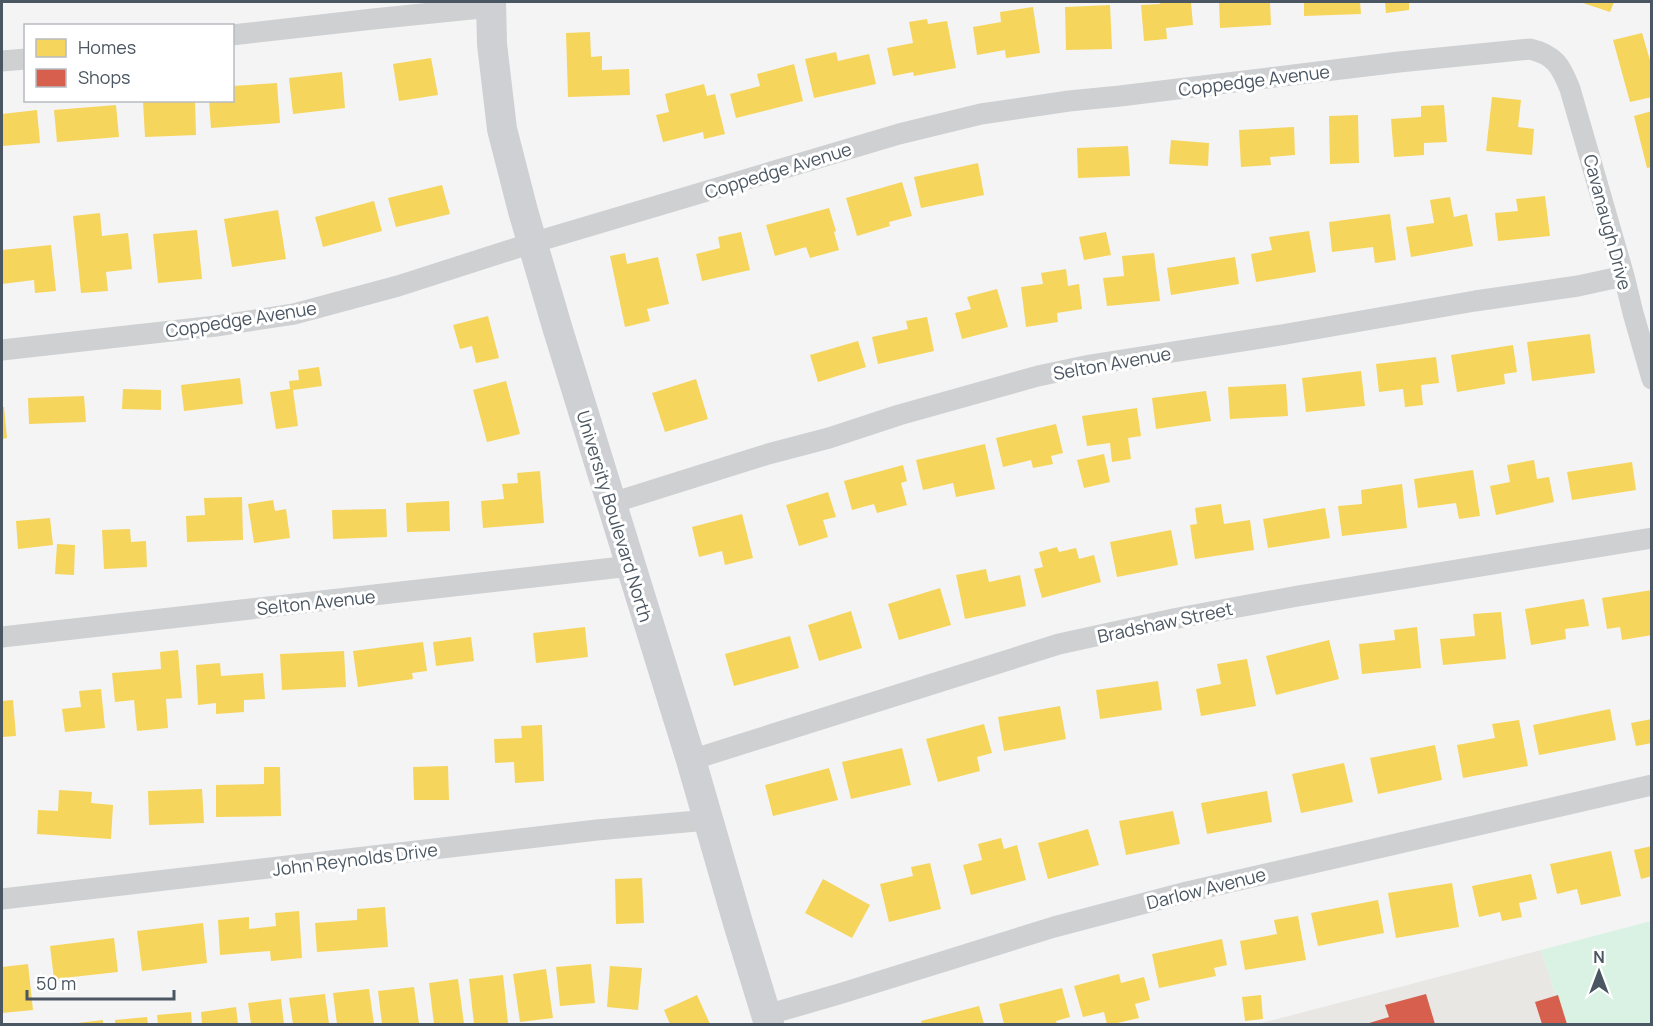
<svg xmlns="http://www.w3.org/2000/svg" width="1653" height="1026" viewBox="0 0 1653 1026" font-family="Manrope,sans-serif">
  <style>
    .commercial { fill: #e8e7e3 }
    .green { fill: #d9f2e3 }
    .homes { fill: #f6d55c }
    .shops { fill: #d6604d }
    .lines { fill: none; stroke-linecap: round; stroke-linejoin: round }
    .street { stroke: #ced0d2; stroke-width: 21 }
    .secondary { stroke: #ced0d4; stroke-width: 30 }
    .labels { text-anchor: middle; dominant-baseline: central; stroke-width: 6; stroke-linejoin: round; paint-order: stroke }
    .street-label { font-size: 18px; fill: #4a5661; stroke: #fff }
  </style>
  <rect width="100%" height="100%" fill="#f4f4f4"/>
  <path class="commercial" d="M1541,950L1565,1024H1258Z"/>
  <path class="green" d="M1651,921V1024H1565L1541,950Z"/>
  <path class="homes" d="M1160,2H1191L1193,25L1166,28L1167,39L1144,41L1141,5L1160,4Z
    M1219,2H1270L1271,25L1220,28Z
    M1304,2H1360L1361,14L1304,16Z
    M1385,2H1409V10L1386,13Z
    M1580,2H1614L1610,12Z
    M1110,5L1112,49L1066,50L1065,7Z
    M1033,7L1040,53L1006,58L1005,50L977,55L973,27L1001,22L1000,12Z
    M927,19L928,24L947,21L956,68L914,76L913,72L893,76L887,48L913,43L909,22Z
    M590,32L591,57L602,56V70L629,69L630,95L568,97L566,33Z
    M1642,33L1652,67V97L1630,102L1613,40Z
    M836,52L838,61L869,54L876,84L814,98L805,59Z
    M431,58L438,95L399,101L393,64Z
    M794,64L803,101L736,118L730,94L760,86L757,74Z
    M342,72L345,108L293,114L289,78Z
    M277,83L280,123L211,128L209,100H232V86Z
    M704,84L707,96L715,94L725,134L704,139L703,132L663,142L656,115L669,112L665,94Z
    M1492,97L1521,100L1518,127L1534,129L1532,155L1486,151Z
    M170,100H195L196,135L145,137L143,102Z
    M116,105L119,137L57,142L54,110Z
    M1444,105L1447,142L1424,143V155L1394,157L1391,119L1421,117V106Z
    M37,110L40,143L2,146V114Z
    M1652,111V167L1647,168L1634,116Z
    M1358,115L1359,163L1330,164L1329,116Z
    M1294,127L1295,155L1270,157L1271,165L1241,167L1239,130Z
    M1171,140L1209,143L1208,166L1169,164Z
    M1128,146L1130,176L1078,178L1077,148Z
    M978,163L984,195L921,208L914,177Z
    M902,182L912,216L889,222L890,226L857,236L846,198Z
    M442,185L450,214L396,227L388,198Z
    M1545,196L1550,236L1498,241L1495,213L1518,211L1516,199Z
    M1450,197L1454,217L1467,214L1473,246L1411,257L1406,227L1434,223L1430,200Z
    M374,201L382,231L323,247L315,217Z
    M829,208L836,231L834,232L839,250L810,258L806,247L775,256L766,225Z
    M278,210L286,259L232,267L224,219Z
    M100,213L102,236L128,233L132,269L106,272L108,291L81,293L73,216Z
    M1390,214L1396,260L1375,263L1373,247L1332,252L1329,222Z
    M197,230L202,279L158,283L153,234Z
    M1309,231L1316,272L1256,282L1251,254L1272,250L1269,237Z
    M741,232L750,270L702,281L696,254L720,248L718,237Z
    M1106,232L1111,255L1084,260L1079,237Z
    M51,245L56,291L35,293L34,280L2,284V250Z
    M625,253L627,264L658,257L669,304L647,309L650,321L625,327L610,256Z
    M1154,253L1160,301L1107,306L1103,278L1124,276L1122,256Z
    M1235,257L1239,284L1171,295L1167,268Z
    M1066,269L1068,286L1079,284L1082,309L1057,313L1058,322L1026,327L1021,287L1043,284L1041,273Z
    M997,289L1008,327L962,339L955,313L971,309L967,297Z
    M488,316L499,358L476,363L472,346L460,349L453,325Z
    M927,317L934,351L878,364L872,337L908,329L906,321Z
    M1590,334L1595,373L1532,381L1527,342Z
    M858,341L866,367L818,382L810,355Z
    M1513,345L1517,372L1504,374L1505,384L1457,392L1451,355Z
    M1436,357L1439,383L1421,385L1423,405L1405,407L1403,389L1379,392L1376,364Z
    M319,367L322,386L293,390L298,426L276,429L270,392L290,389L289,381L299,380L298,370Z
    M1361,371L1365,406L1306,412L1302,378Z
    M240,378L243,404L184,411L181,385Z
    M696,379L708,419L665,432L652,393Z
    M506,381L520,434L487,442L473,390Z
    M1286,384L1288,416L1230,419L1228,387Z
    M123,389L161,390V410L122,409Z
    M1206,391L1211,421L1156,429L1152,398Z
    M84,396L86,422L29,424L28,398Z
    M2,407H4L7,438L2,439Z
    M1137,408L1141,436L1128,438L1131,459L1112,462L1110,443L1087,446L1082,416Z
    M1056,424L1063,453L1051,456L1053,464L1033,468L1031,460L1003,467L996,438Z
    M985,444L995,489L956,497L953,483L923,490L916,460Z
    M1104,454L1110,482L1084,488L1077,460Z
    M1534,460L1537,479L1549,477L1554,502L1496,515L1490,486L1510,482L1507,465Z
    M1632,462L1636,490L1572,500L1567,472Z
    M903,465L907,481L901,483L907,505L877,513L874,504L852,510L844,481Z
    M1473,470L1480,516L1459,519L1456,503L1418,508L1414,479Z
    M540,471L544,523L483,528L481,501L504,499L502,484L518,483L517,473Z
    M1402,484L1407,528L1342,536L1338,506L1362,504L1361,490Z
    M828,492L836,517L823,520L828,537L799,546L786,505Z
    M242,497L243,540L187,542L186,516L205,515L204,498Z
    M273,500L275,511L286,509L290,538L254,543L248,504Z
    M449,501L450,531L407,532L406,503Z
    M1221,504L1224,524L1250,520L1254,550L1195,559L1190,525L1197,524L1195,508Z
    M1325,508L1330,538L1268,548L1263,519Z
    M386,509L387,537L333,539L332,510Z
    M742,514L753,558L725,565L722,551L699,557L692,527Z
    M50,518L53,545L18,549L16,521Z
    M130,529L131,542L146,541L147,567L104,569L102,530Z
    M1171,530L1178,565L1117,577L1110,542Z
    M57,544L75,545L74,575L55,574Z
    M1057,547L1059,552L1076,548L1079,559L1094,555L1101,582L1042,598L1034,569L1043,567L1039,552Z
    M986,569L989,582L1020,575L1026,606L965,619L956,575Z
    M940,588L951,625L899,640L888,604Z
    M1652,590V635L1622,640L1620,627L1607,629L1602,598Z
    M1584,599L1589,626L1565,629L1566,639L1531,645L1525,609Z
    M851,611L862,648L819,661L808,625Z
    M1501,612L1506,659L1443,665L1440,639L1475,636L1473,614Z
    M585,627L588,657L536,663L533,633Z
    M1417,627L1421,668L1362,674L1359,644L1395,640L1394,630Z
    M790,636L799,668L734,686L725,654Z
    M471,637L474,661L436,666L433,642Z
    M1329,640L1339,679L1276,695L1266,656Z
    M423,642L427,671L412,673L413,679L358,687L353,651Z
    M178,650L182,698L166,699L168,728L137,731L134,700L115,702L112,673L161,669L160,652Z
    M344,651L346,687L282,690L280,654Z
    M1247,659L1256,706L1201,716L1196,689L1221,684L1217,664Z
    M220,663L221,676L263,673L265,699L244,700V712L216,714V703L198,705L196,665Z
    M1158,681L1162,710L1100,719L1096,690Z
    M101,689L105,728L65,732L62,709L81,707L79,691Z
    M13,700L16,736L2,737V701Z
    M1060,706L1066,739L1004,751L998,717Z
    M1610,709L1616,740L1539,755L1533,725Z
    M1652,719V743L1636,746L1631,723Z
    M1519,720L1528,766L1463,778L1457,745L1495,738L1492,724Z
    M984,724L992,753L977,757L980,771L938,782L926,739Z
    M542,725L544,781L515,783L514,762L495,763L494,739L522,738L521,726Z
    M1435,745L1442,780L1378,794L1370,758Z
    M902,748L911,785L851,799L842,762Z
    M1344,763L1353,802L1301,813L1292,774Z
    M448,766L449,800H414L413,767Z
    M264,767H280L281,816L216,817V785L264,784Z
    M829,768L838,800L773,816L765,785Z
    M202,789L204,823L149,825L148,791Z
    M59,790L92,792L91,803L113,805L111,839L37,834L38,810L58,811Z
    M1267,791L1272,822L1207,834L1201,803Z
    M1173,811L1180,844L1126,855L1119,821Z
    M1088,829L1099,865L1048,879L1038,843Z
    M1001,838L1004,849L1017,845L1026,880L971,895L963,865L982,860L978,844Z
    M1652,846V876L1641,879L1634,850Z
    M1611,851L1621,896L1581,905L1577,889L1557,894L1550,864Z
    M930,863L941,909L889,922L880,884L913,876L911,867Z
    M1531,874L1537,899L1519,903L1522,917L1502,921L1500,912L1479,917L1472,886Z
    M642,878L644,923L616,924L615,879Z
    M823,879L870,905L852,938L805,913Z
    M1452,883L1459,927L1396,938L1388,893Z
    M1378,900L1384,933L1318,946L1311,913Z
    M385,907L388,947L317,952L315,923L357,920V909Z
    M299,911L302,958L271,961L270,951L220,955L218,920L249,917V929L276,926L275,913Z
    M1298,916L1306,960L1245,970L1240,941L1277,934L1274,920Z
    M203,923L207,963L142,971L137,931Z
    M114,938L118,972L54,979L50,946Z
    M1222,939L1227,965L1214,968L1216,976L1159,988L1152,954Z
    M28,964L33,1010L2,1013V967Z
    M591,964L595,1003L560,1006L556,967Z
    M610,966L642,968L638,1010L607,1007Z
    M546,969L553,1018L520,1022L513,974Z
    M1119,974L1121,983L1144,977L1150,1000L1135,1004L1139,1018L1113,1024H1107L1104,1012L1083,1017L1074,986Z
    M503,975L508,1023L474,1024L469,979Z
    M458,979L464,1024H434L429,983Z
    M414,987L419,1024H382L378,991Z
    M1062,988L1070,1017L1056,1021L1057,1024H1004L999,1004Z
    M369,989L374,1024H337L333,993Z
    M325,994L329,1024H293L289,998Z
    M697,995L710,1024H670L664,1010Z
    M1261,995L1263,1019L1245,1021L1242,997Z
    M281,999L284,1024H251L248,1003Z
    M979,1006L984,1024H922L921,1021Z
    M236,1007L238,1024H202L201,1012Z
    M191,1012L192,1024H158L157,1015Z
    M147,1017L148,1024H115V1020Z
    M103,1020V1024H78V1023Z"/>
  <path class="shops" d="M1426,994L1435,1024H1366L1389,1017L1385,1005Z
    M1558,995L1567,1024H1542L1535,1002Z"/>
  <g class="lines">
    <path class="street" d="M232,35L373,19L491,7
      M2,61L26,59
      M2,350L216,326L294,314L398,286L532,243L899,134L981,114L1069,101L1120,96L1399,62L1530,49C1555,55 1561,66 1570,89L1624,276L1633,313L1652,379
      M612,503L768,454L829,438L899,415L1038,376L1090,365L1281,335L1475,301L1578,286L1624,276
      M2,637L631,566
      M691,760L1059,644L1178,618L1298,596L1652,538
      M2,899L597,830L708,820
      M766,1015L839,994L1054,927L1187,892L1652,785"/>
    <path class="secondary" d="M491,2L492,44L502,129L523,211L558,330L691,760L738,923L769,1024"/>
  </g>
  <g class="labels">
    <g class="street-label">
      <text transform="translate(1254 80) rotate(-7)">Coppedge Avenue</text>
      <text transform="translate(778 170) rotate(-17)">Coppedge Avenue</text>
      <text transform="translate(1608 222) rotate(75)">Cavanaugh Drive</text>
      <text transform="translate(241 319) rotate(-9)">Coppedge Avenue</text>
      <text transform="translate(1112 363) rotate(-10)">Selton Avenue</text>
      <text transform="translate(615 516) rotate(73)">University Boulevard North</text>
      <text transform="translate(316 602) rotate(-6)">Selton Avenue</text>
      <text transform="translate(1165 622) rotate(-12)">Bradshaw Street</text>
      <text transform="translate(355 859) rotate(-7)">John Reynolds Drive</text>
      <text transform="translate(1206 888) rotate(-14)">Darlow Avenue</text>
    </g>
  </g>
  <rect width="1653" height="1026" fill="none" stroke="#4a5661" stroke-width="6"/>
  <rect x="24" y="24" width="210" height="78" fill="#ffffff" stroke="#b7bbc0" stroke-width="1.5"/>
  <rect x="36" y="39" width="30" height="18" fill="#f6d55c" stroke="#b7bbc0" stroke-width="1.5"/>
  <text x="78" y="54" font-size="18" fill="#4a5661">Homes</text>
  <rect x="36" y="69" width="30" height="18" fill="#d6604d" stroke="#b7bbc0" stroke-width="1.5"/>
  <text x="78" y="84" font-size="18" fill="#4a5661">Shops</text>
  <g transform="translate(1599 972)" stroke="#ffffff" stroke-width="4.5" paint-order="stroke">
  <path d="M0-4.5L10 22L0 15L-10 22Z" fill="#4a5661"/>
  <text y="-9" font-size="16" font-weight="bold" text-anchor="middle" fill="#4a5661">N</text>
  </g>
  <path d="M27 990v9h147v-9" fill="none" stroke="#4a5661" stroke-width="3"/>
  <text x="36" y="990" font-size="18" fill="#4a5661" stroke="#ffffff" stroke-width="4.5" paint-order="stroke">50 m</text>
</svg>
